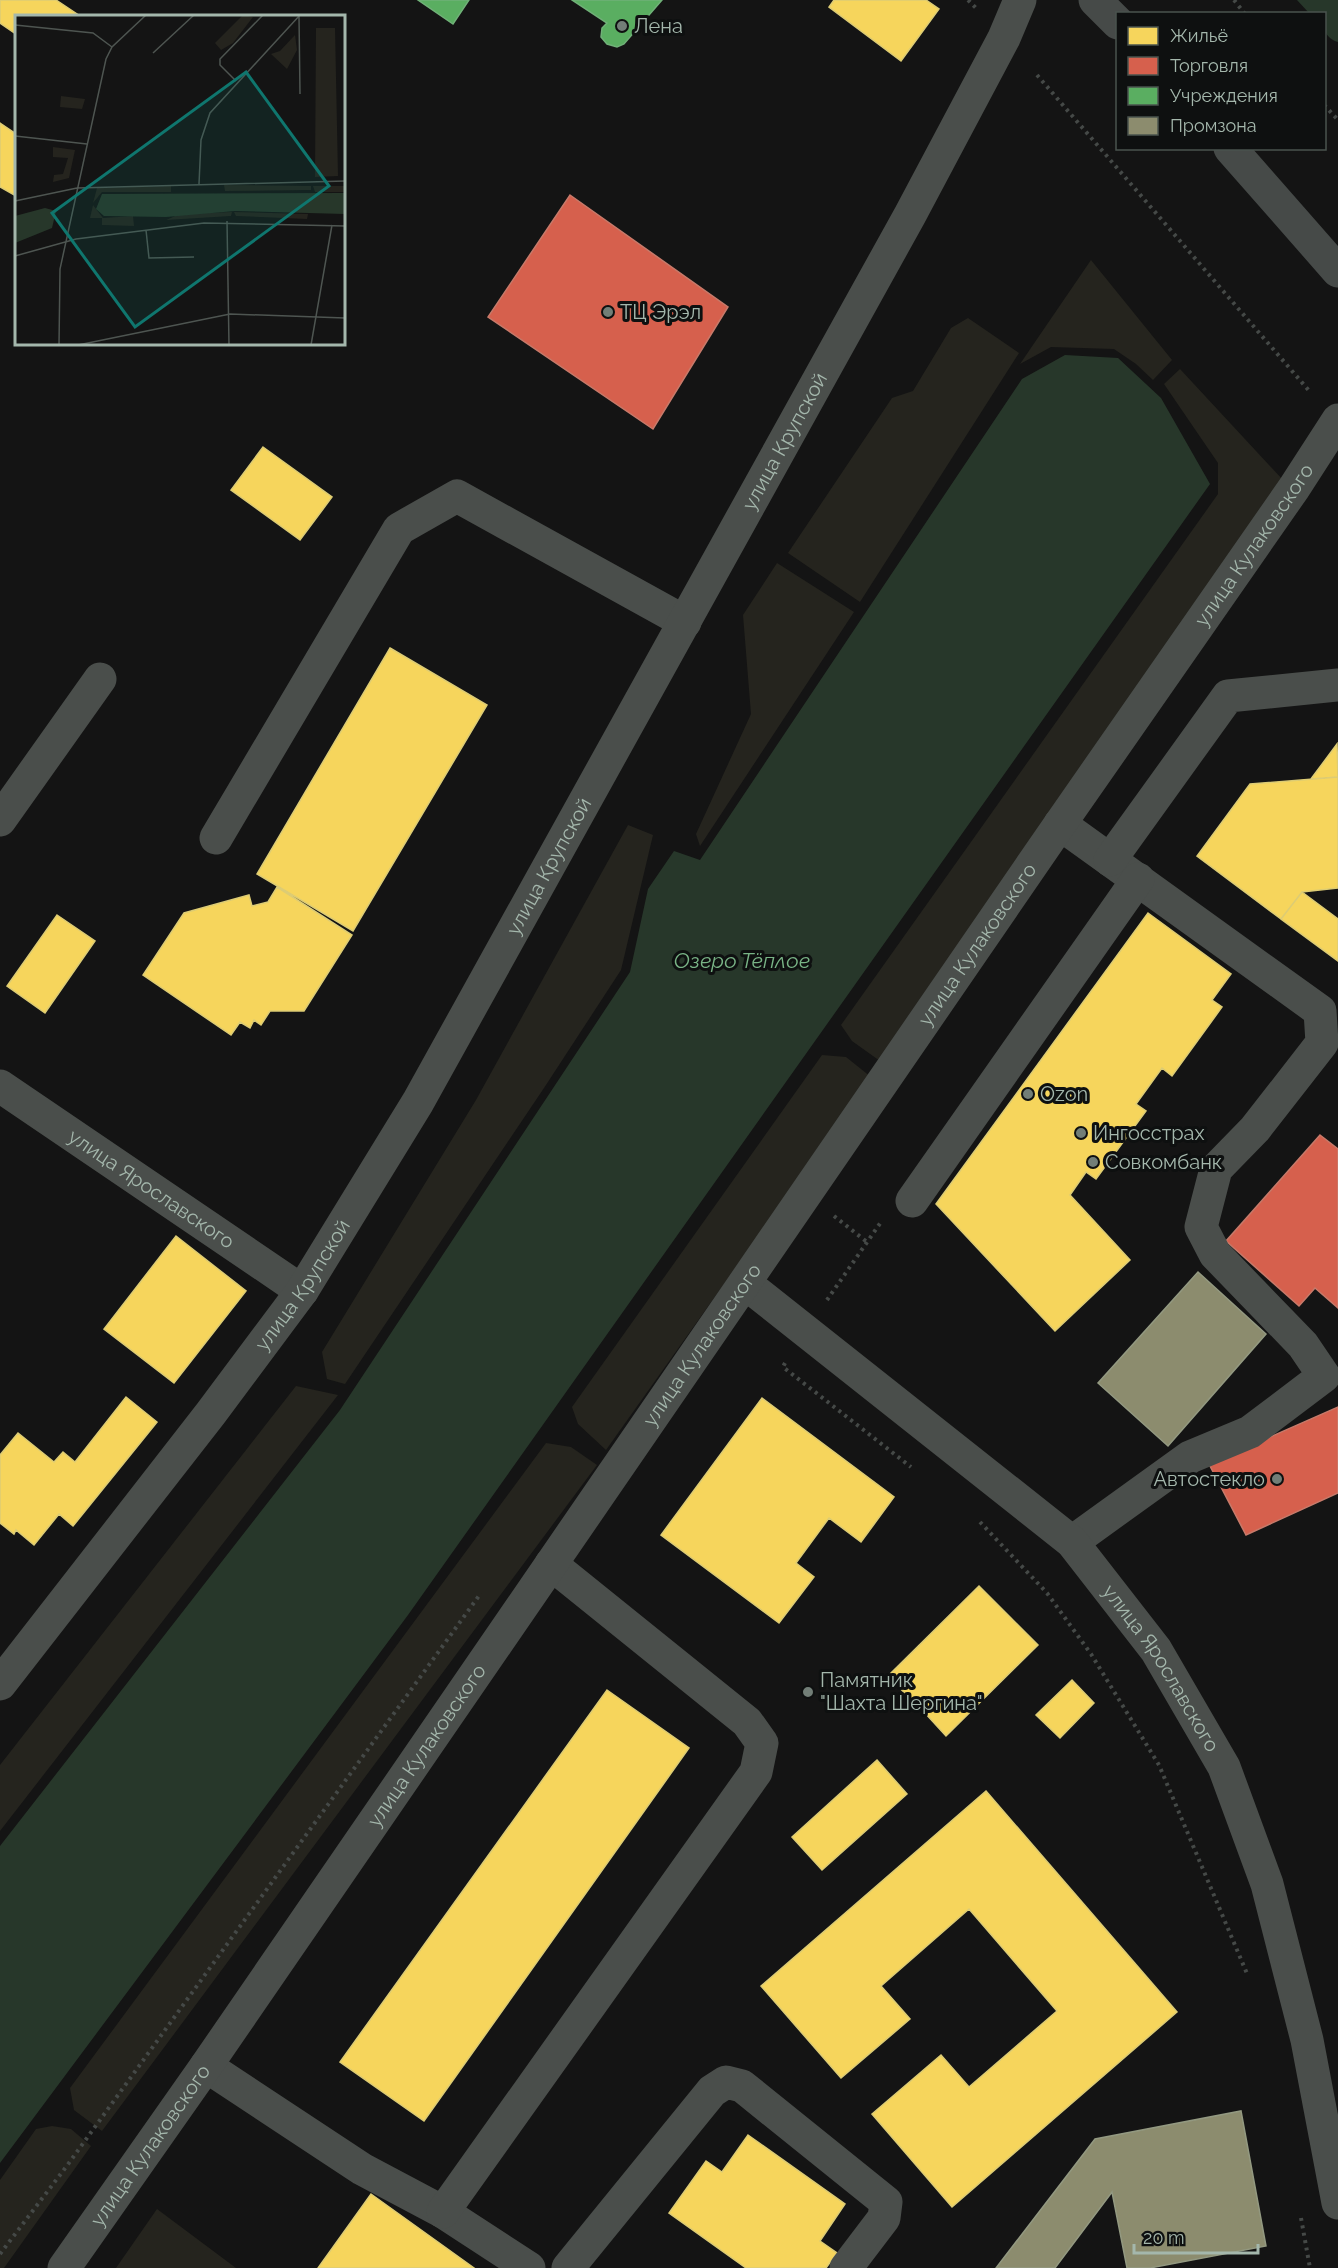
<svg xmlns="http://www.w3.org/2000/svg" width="1338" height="2268" viewBox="0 0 1338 2268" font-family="Raleway,sans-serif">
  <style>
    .green { fill: #25241e }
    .water { fill: #27372a }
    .homes { fill: #f6d55c; stroke: #ddcc74; stroke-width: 1.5 }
    .shops { fill: #d6604d; stroke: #c77a6a; stroke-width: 1.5 }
    .public { fill: #5aae61; stroke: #70b178; stroke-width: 1.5 }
    .industry { fill: #8c8c6e; stroke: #939981; stroke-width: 1.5 }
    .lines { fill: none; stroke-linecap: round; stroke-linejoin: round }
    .path { stroke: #454947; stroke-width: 4; stroke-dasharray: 3 4.5; stroke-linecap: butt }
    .minor { stroke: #4a4e4b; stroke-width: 33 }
    .major { stroke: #464a48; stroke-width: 33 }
    .poi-dot { fill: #727e77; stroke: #0e1010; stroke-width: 2 }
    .labels { text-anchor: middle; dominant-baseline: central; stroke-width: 6; stroke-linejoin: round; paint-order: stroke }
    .poi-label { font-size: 20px; fill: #a4b7ac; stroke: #0e1010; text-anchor: start }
    .street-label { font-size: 20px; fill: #a4b7ac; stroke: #0e1010 }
    .water-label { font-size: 21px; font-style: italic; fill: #79b486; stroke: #0e1010 }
    .inset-road { fill: none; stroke: #4e5551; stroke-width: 1.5 }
    .view { fill: #0f766e; fill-opacity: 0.15; stroke: #0f766e; stroke-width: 3 }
    .inset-edge { fill: none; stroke: #a4b7ac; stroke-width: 3 }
  </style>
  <rect width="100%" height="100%" fill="#141414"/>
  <path class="green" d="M1091,260L1172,360L1153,380L1136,364L1114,349L1051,347L1020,364Z
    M968,318L1019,353L860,602L788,553L892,398L913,391L951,328Z
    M1180,369L1283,480L880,1061L852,1041L841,1025L1218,494V463L1164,384Z
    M777,563L854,612L700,846L696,834L751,714L743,615Z
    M628,825L653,835L621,970L544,1088L345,1384L327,1379L322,1352L476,1100Z
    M822,1055L846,1057L871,1077L606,1450L578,1424L572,1407Z
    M296,1386L338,1395L0,1831V1765Z
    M546,1443L571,1447L597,1465L102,2131L74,2110L70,2088Z
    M52,2126L71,2129L91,2146L4,2268H0V2180L36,2129Z
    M157,2209L236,2268H116Z"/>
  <path class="water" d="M1297,0H1338V42C1323,37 1324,27 1324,14L1309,13Z
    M1065,355L1118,358L1161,398L1210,484L408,1615L0,2163V1846L340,1410L630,972L648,889L674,851L700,860L1022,379Z"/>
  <path class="homes" d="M0,0H56L80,16H16V34L0,23Z
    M834,0H926L939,9L901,61L829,7Z
    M0,123L16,134V196L0,187Z
    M263,447L332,497L300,540L231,490Z
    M390,648L487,705L353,931L257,874Z
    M1337,744L1338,777L1311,779Z
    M1338,777V888L1302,892L1281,919L1197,856L1250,784Z
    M277,887L352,935L304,1011H270L261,1025L254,1020L250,1028L240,1022L231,1035L143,975L184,913L249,895L252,906L268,902Z
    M1302,892L1338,919V961L1281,919Z
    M1148,913L1231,974L1212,1000L1222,1007L1172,1076L1162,1068L1136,1104L1146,1111L1096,1179L1086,1172L1070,1195L1130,1260L1055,1331L936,1204Z
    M57,915L95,941L45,1013L7,986Z
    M176,1236L246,1291L174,1383L104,1329Z
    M126,1397L157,1422L73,1526L59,1514L34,1545L16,1530L14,1534L0,1523V1455L18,1433L54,1462L63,1452L75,1462Z
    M762,1398L894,1497L861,1542L829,1518L796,1563L814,1577L779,1623L661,1535Z
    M979,1586L1038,1645L946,1736L914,1701L887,1677Z
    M1072,1680L1094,1703L1060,1738L1036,1715Z
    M607,1690L689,1748L424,2121L340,2062Z
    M877,1760L907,1794L822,1870L792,1837Z
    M986,1791L1177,2012L952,2207L872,2114L941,2055L969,2087L1057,2011L969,1909L881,1986L910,2019L841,2078L761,1986Z
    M748,2135L845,2204L820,2241L837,2253L826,2268H746L669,2213L706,2161L722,2172Z
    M371,2194L474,2268H318Z"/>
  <path class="shops" d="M570,195L728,307L653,429L488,317Z
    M1320,1135L1338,1149V1308L1315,1288L1299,1306L1226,1241Z
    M1338,1407V1493L1246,1535L1209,1464Z"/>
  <path class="public" d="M418,0H469L453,24Z
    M572,0H662L624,44L617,47L607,44L601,37L602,28L607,23Z"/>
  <path class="industry" d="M1198,1272L1266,1334L1168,1446L1098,1383Z
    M1241,2111L1266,2246L1150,2268H1127L1112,2192L1055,2268H996L1095,2139Z"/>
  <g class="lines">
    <path class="path" d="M968,0L976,8
      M1234,0L1245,14
      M1037,75L1311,393
      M1324,105L1338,120
      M834,1216L867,1242
      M827,1300L881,1222
      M785,1363L783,1367L911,1467
      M980,1522L1047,1593L1091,1654L1159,1765L1248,1976
      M1301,2218L1310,2268
      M0,2254L66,2167L481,1593"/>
    <g class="minor">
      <path d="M0,820L100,679"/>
      <path d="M1060,824L1320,1011L1322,1043L1255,1129L1216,1169L1201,1227L1215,1254L1303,1345L1324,1376L1250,1432L1190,1457L1072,1542"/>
      <path d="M216,838L399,529L457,496L685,622"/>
      <path d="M1110,860L1228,696L1338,685"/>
      <path id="s1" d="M0,1086L302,1291"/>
      <path d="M912,1201L1138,879"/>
      <path id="s2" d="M745,1283L1072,1542L1156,1650L1224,1767L1267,1884L1307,2040L1338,2203"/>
      <path id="s3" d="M0,1684L211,1413L302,1291L418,1102L910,215L1004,38L1020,0"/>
      <path d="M206,2066L362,2169L443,2212L529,2268"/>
      <path d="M443,2212L756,1772L762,1743L747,1722L551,1564"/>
      <path id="s4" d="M64,2268L206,2066L1060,824L1294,488L1338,420"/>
      <path d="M568,2268L712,2091L726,2082L742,2086L886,2202L884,2218L846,2268"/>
    </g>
    <path class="major" d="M1095,0L1118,23
      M1230,148L1338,271"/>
  </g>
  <g class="poi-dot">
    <circle cx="622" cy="26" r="6"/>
    <circle cx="608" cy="312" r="6"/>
    <circle cx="1028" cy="1094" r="6"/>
    <circle cx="1081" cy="1133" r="6"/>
    <circle cx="1093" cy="1162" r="6"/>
    <circle cx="1277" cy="1479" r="6"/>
    <circle cx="808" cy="1692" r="6"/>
  </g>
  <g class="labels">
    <g class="poi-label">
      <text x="634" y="26">Лена</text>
      <text x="620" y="312">ТЦ Эрэл</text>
      <text x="1040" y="1094">Ozon</text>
      <text x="1093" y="1133">Ингосстрах</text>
      <text x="1105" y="1162">Совкомбанк</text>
      <text x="1265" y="1479" text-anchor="end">Автостекло</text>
      <text x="820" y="1680">Памятник<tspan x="820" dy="23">"Шахта Шергина"</tspan></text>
    </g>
    <g class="street-label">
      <text stroke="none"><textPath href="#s3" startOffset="1473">улица Крупской</textPath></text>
      <text stroke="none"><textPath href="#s4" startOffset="2094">улица Кулаковского</textPath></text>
      <text stroke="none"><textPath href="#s3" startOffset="987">улица Крупской</textPath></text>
      <text stroke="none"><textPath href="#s4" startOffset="1608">улица Кулаковского</textPath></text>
      <text stroke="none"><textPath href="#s1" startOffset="183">улица Ярославского</textPath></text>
      <text stroke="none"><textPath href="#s3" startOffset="501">улица Крупской</textPath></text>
      <text stroke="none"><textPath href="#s4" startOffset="1122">улица Кулаковского</textPath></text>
      <text stroke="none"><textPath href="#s2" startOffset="572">улица Ярославского</textPath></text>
      <text stroke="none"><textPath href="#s4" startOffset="636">улица Кулаковского</textPath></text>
      <text stroke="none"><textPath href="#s4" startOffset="150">улица Кулаковского</textPath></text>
    </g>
    <g class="water-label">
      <text x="742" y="960">Озеро Тёплое</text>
    </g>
  </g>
  <g transform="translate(15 15)">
    <rect width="330" height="330" fill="#141414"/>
    <path d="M228,0L238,2L218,28L206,35L200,28ZM301,13H320L323,161L300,162ZM280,20L282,35L272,54L256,39L265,36ZM46,81L70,84L67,94L45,92ZM38,132L60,135L54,163L38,167L39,160L48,159L53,143L38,142ZM209,170L296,171V175L210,176ZM156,171V177H87L78,188L82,173ZM298,171H330V177H300ZM78,190L88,203L118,201L119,211L87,210V203H75ZM217,197L216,201L151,205L165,199ZM219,197L293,199L292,204L221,201Z" fill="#25241e"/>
    <path d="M330,178V199L220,196L151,202L89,201L81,194L87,179ZM30,193L41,196L37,213L0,228V201Z" fill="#27372a"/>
    <path class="inset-road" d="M284,1L285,79M0,10L78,18L97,32M138,38L179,0M221,66L205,50V44L248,0M0,121L72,129M184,169L186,125L195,98L285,0M62,173L330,166M0,186L62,173M212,206L214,330M131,215L134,243L179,242M0,241L61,224L189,208L330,211M44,330L45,254L91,44L97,32L131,0M63,330L215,299L330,303M296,330L317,210"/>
    <path class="view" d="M231,57L314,171L120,312L37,198Z"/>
    <rect width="330" height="330" class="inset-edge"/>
  </g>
  <rect x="1116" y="12" width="210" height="138" fill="#0e1010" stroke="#4a534e" stroke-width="1.5"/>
  <rect x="1128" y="27" width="30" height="18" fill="#f6d55c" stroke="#4a534e" stroke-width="1.5"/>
  <text x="1170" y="42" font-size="18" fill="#a4b7ac">Жильё</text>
  <rect x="1128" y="57" width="30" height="18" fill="#d6604d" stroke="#4a534e" stroke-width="1.5"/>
  <text x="1170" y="72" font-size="18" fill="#a4b7ac">Торговля</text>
  <rect x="1128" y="87" width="30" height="18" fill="#5aae61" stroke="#4a534e" stroke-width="1.5"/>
  <text x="1170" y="102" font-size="18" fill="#a4b7ac">Учреждения</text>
  <rect x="1128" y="117" width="30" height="18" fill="#8c8c6e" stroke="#4a534e" stroke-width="1.5"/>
  <text x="1170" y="132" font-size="18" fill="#a4b7ac">Промзона</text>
  <path d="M1134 2244v9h124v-9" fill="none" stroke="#a4b7ac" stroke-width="3"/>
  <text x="1143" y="2244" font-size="18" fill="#a4b7ac" stroke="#0e1010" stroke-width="4.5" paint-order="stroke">20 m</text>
</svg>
